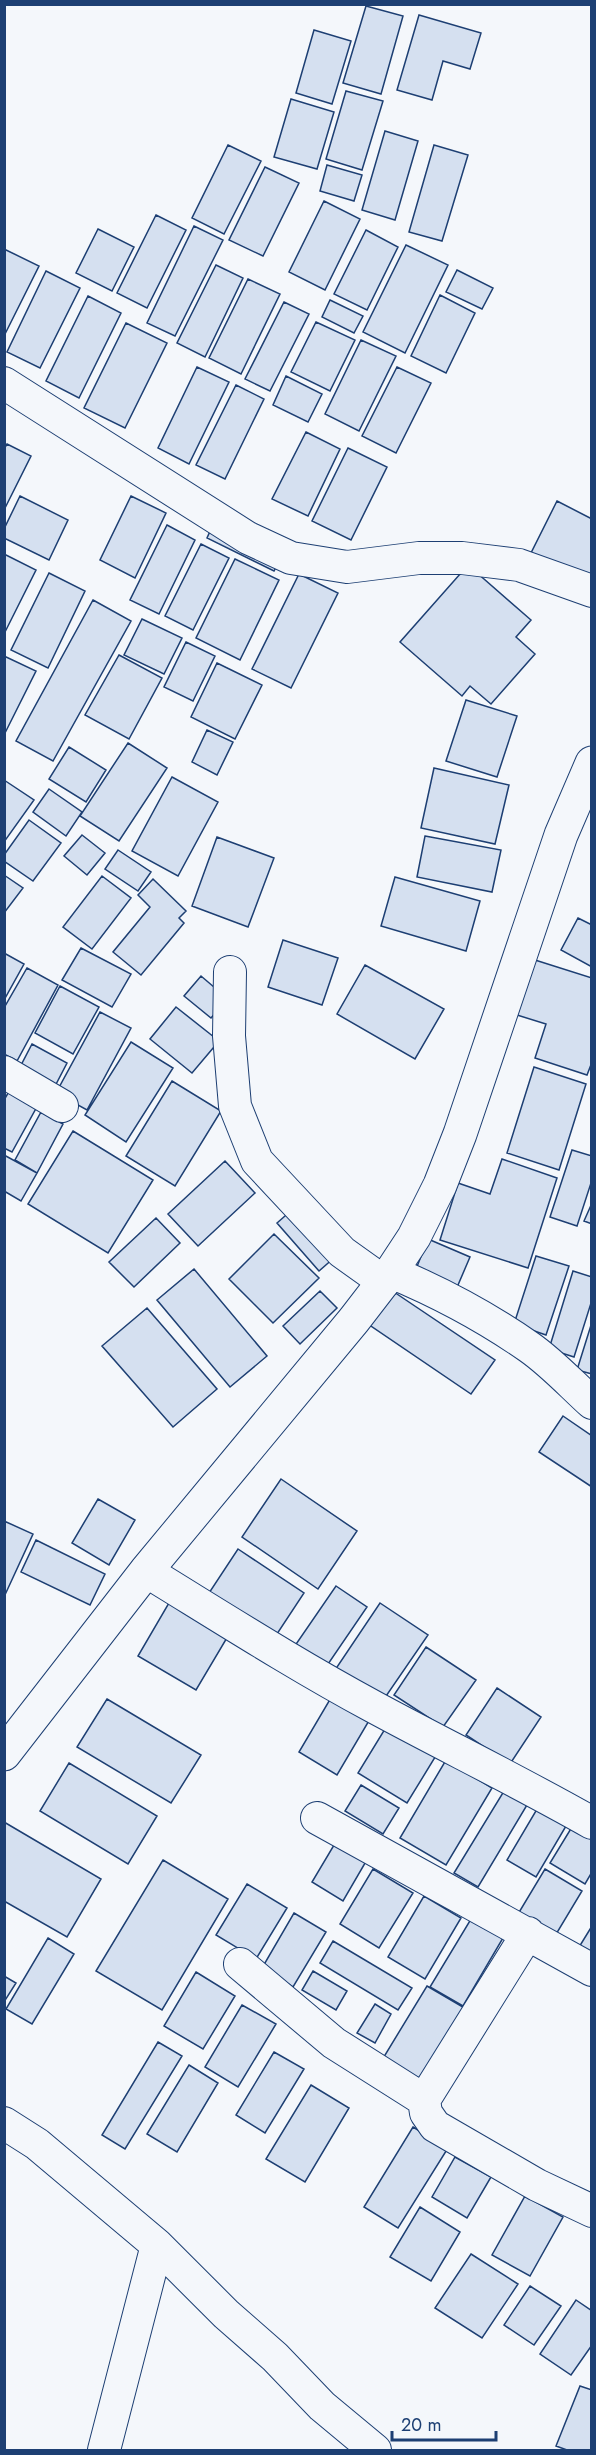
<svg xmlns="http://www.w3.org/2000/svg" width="596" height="2455" viewBox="0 0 596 2455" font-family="Jost,sans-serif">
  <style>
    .building { fill: #d5e0f0; stroke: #1d3f73; stroke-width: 1.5 }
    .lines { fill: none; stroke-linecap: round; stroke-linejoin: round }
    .street-casing { stroke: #1d3f73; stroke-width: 34 }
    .secondary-casing { stroke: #1d3f73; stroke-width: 35 }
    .street { stroke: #f4f7fb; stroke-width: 32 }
    .secondary { stroke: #f4f7fb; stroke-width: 33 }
  </style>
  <rect width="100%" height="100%" fill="#f4f7fb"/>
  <path class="building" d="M366,6L403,16L381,94L343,83Z
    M419,15L481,33L470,69L443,61L432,100L397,90Z
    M314,30L351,41L332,104L296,93Z
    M346,91L383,101L362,170L326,159Z
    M291,99L334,112L317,169L274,157Z
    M385,131L418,141L395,220L362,210Z
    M228,145L261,161L224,234L192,218Z
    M434,145L468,155L442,241L409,232Z
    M327,165L362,175L354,201L320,191Z
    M265,167L299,183L263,256L229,240Z
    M324,201L360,219L325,290L289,272Z
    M156,215L186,230L147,308L117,293Z
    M194,226L223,240L175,336L147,323Z
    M98,229L134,247L112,291L76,273Z
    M366,230L398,247L367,310L334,294Z
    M406,245L448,265L405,353L363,332Z
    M4,249L39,266L5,334L4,333Z
    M216,265L243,278L205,357L177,343Z
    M457,270L493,288L482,309L446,292Z
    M46,271L80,288L40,368L7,352Z
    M248,279L280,294L241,374L209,358Z
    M440,295L475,313L446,373L411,356Z
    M88,296L121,313L79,398L46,381Z
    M330,300L363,316L354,333L322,317Z
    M284,302L309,314L270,391L245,379Z
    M316,322L355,340L330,391L291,372Z
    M126,323L167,343L125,428L84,408Z
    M361,340L396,356L359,431L325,414Z
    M197,367L229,382L189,464L158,448Z
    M397,367L431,383L396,453L362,436Z
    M286,376L322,394L308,422L273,405Z
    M236,385L264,399L225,479L196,465Z
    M306,432L340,449L308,516L272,499Z
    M7,444L31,456L4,510V449Z
    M348,448L387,467L351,540L312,521Z
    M20,496L68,520L49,560L4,538V529Z
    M131,496L166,513L135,578L100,560Z
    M557,501L592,519V584L531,553Z
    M167,525L195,540L159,614L130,600Z
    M212,527L280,560L274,571L207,538Z
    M201,544L229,558L193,630L165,616Z
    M4,554L36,570L4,634Z
    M235,559L279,580L240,660L196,638Z
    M468,565L531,620L516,637L535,654L491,704L470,686L462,696L400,642Z
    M49,573L85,591L48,668L11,650Z
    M299,574L338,593L291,688L252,669Z
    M93,600L131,621L53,761L16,741Z
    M142,619L182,638L164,674L124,655Z
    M186,642L215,656L193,701L164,687Z
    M119,655L162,678L129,739L85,715Z
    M4,656L36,671L4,735Z
    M217,663L262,685L235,739L191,717Z
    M466,700L517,716L497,777L446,761Z
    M207,730L233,742L217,775L192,762Z
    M128,743L167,768L119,841L80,816Z
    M69,747L106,770L86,802L49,779Z
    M434,768L509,785L495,844L421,828Z
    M172,777L218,802L178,876L132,851Z
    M4,780L34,800L4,842Z
    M49,789L82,812L66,836L33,812Z
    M29,820L61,843L33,881L4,861V855Z
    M82,835L105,853L87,875L64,856Z
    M425,836L501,850L492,892L417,877Z
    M217,837L274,858L248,927L192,906Z
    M118,850L151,872L138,891L105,869Z
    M4,875L23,888L4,913Z
    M102,876L131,898L92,949L63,927Z
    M395,877L480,901L466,951L381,926Z
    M153,879L186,911L179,918L184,923L141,975L113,952L150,907L138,895Z
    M578,918L592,925V967L561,950Z
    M283,940L338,958L322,1005L268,987Z
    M81,948L131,974L112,1007L62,980Z
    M4,953L24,964L4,1000Z
    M535,960L592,978V1062L587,1075L535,1058L546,1024L517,1015Z
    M365,965L444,1009L415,1059L337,1014Z
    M27,968L58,985L17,1061L4,1054V1008Z
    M201,976L228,999L211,1018L184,996Z
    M60,986L99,1007L73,1054L35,1033Z
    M176,1007L219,1041L192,1073L150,1039Z
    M100,1012L131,1028L87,1110L56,1093Z
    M131,1042L173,1068L126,1142L85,1115Z
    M32,1044L67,1063L53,1090L18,1071Z
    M534,1067L586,1084L559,1170L507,1153Z
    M172,1081L221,1111L175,1186L126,1156Z
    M11,1088L39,1103L12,1152L4,1148V1100Z
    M41,1112L63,1124L37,1173L15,1160Z
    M73,1131L153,1180L108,1253L28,1204Z
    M572,1150L592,1156V1180L577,1226L550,1217Z
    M4,1155L37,1173L21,1201L4,1191Z
    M502,1159L557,1178L528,1268L440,1240L458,1183L490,1194Z
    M225,1161L255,1193L198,1246L168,1214Z
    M592,1203V1224L584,1221Z
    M293,1209L335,1257L319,1271L277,1223Z
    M156,1218L180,1243L134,1287L109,1262Z
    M274,1234L319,1278L273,1323L229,1279Z
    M428,1239L470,1257L455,1292L414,1274Z
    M536,1256L569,1266L546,1335L514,1324Z
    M194,1269L267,1356L230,1387L157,1300Z
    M573,1271L592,1277V1300L574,1357L549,1349Z
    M391,1290L495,1360L471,1394L368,1324Z
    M320,1291L337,1308L300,1344L283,1326Z
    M147,1308L217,1389L173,1427L102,1346Z
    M592,1322V1374L577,1370Z
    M563,1416L592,1436V1487L539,1452Z
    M281,1479L357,1531L318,1589L242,1537Z
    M98,1499L135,1520L109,1565L72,1543Z
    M4,1521L33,1534L4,1597Z
    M36,1540L105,1574L90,1605L21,1572Z
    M238,1549L304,1593L275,1637L209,1593Z
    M336,1586L367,1607L324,1670L292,1650Z
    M173,1596L231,1631L196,1690L138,1656Z
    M380,1603L428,1635L382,1702L335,1670Z
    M426,1647L476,1680L443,1727L394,1695Z
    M497,1688L541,1717L510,1764L466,1735Z
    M332,1696L370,1719L337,1775L299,1752Z
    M107,1699L201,1755L171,1803L77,1747Z
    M388,1724L437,1754L407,1803L358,1773Z
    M446,1760L492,1788L446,1865L400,1838Z
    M69,1763L157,1816L128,1864L40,1811Z
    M361,1785L399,1808L383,1834L345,1811Z
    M504,1791L527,1805L478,1887L454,1873Z
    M540,1804L569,1821L536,1877L507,1860Z
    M4,1822L101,1879L67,1937L4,1901Z
    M575,1822L592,1831V1872L585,1884L550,1863Z
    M337,1840L368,1858L343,1901L312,1882Z
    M163,1860L228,1899L162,2010L96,1971Z
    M373,1869L413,1893L379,1948L340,1924Z
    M545,1869L582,1891L552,1941L515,1919Z
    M247,1884L287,1908L256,1959L216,1935Z
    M424,1896L461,1918L425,1979L388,1957Z
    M294,1913L326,1932L293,1987L262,1968Z
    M471,1919L503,1938L463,2006L430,1987Z
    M592,1926V1961L576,1952Z
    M48,1938L74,1954L32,2024L6,2009Z
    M333,1941L412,1988L398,2010L320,1963Z
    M313,1971L347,1991L336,2010L302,1990Z
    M196,1972L235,1996L203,2049L164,2026Z
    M4,1976L16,1983L4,2002Z
    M427,1986L468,2010L424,2085L382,2060Z
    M375,2004L391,2014L375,2043L357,2033Z
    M242,2005L276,2024L238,2087L205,2067Z
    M158,2042L182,2056L125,2149L102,2135Z
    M274,2052L304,2069L265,2133L236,2115Z
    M189,2065L218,2083L177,2152L147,2134Z
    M311,2085L349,2108L305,2182L266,2159Z
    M413,2127L448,2148L398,2228L364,2207Z
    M455,2157L491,2177L467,2218L432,2197Z
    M525,2196L563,2217L530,2276L492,2255Z
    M420,2207L460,2232L431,2281L390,2257Z
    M471,2254L518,2284L482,2338L435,2308Z
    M530,2286L561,2306L534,2345L504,2325Z
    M576,2300L592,2311V2345L571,2375L540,2354Z
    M580,2386L592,2390V2450H567L556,2446Z"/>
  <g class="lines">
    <g class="street-casing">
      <path id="street" d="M4,383L248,538L291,558L347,567L419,558H462L519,565L592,591
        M230,972L229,1036L235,1106L257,1161L342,1252L384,1282
        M4,1072L62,1106
        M391,1272C439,1292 486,1317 529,1347C552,1363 571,1384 592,1403
        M146,1571C221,1617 296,1665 374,1707C446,1746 520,1782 592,1823
        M317,1818L592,1970
        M528,1933L424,2100L426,2113L435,2126L537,2185L592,2211
        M240,1964L334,2043L424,2100
        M4,2123L37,2144L157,2245L226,2314L275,2357L322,2406L375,2450
        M104,2450L157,2245"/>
    </g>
    <g class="secondary-casing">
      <path id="secondary" d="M4,1754L146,1571L354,1320L391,1272L414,1237L440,1185L460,1134L561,835L592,763"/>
    </g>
    <use href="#street" class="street"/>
    <use href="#secondary" class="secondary"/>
  </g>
  <rect width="596" height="2455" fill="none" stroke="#1d3f73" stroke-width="12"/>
  <path d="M392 2431v9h104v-9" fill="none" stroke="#1d3f73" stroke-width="3"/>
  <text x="401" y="2431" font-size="18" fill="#1d3f73" stroke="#f4f7fb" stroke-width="4.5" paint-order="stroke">20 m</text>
</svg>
